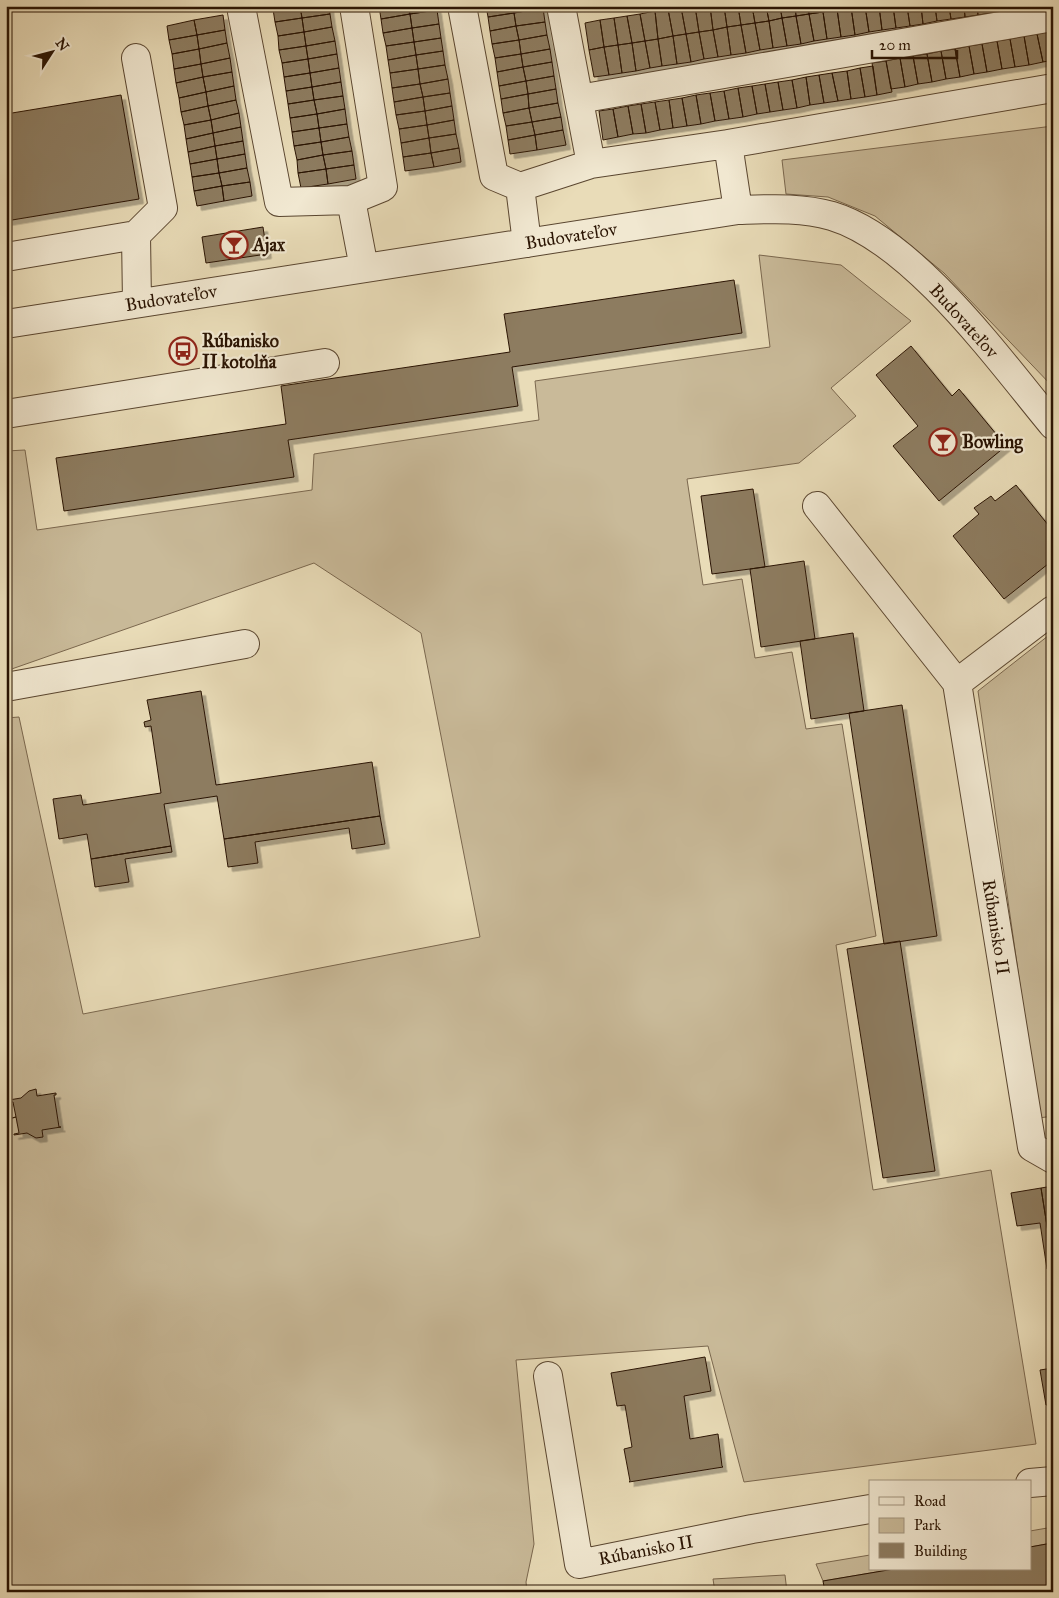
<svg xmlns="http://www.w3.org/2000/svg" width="1059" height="1598" viewBox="0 0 1059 1598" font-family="'IM FELL Great Primer',serif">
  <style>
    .green { fill: #c9ba99; stroke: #7a674e }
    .building { fill: #8d7c61; stroke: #2a1403; filter: url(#shadow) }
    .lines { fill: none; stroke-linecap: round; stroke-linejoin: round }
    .minor-casing { stroke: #5a4630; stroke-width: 30 }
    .minor { stroke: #f1e8d1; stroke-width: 28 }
    .labels { text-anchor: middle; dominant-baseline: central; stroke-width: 4.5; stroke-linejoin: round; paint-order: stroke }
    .street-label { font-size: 18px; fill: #2a1403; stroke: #f1e8d1 }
    .poi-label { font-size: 18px; font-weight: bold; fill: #2a1403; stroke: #f1e8d1; text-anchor: start }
  </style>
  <defs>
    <filter id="shadow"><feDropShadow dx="4.5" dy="4.5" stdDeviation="0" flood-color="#0004"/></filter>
  </defs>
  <rect width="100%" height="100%" fill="#e9dcb8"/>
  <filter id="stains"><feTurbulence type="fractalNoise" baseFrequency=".004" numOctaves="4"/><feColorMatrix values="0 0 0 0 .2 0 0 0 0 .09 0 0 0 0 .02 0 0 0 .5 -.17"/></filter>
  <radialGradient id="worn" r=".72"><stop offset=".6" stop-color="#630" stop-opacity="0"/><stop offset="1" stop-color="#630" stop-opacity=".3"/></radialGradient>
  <path class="green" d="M1053,126V387L944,273L875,216L828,197L786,194L782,160Z
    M759,255L841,265L911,321L831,388L856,416L799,463L687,479L703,585L742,579L755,658L792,652L806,729L842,724L876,936L836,945L873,1190L991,1170L1036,1444L744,1482L708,1346L516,1360L534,1544L526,1582L527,1592H6V718L19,717L83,1014L480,937L421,633L314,563L6,671V451L25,450L37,530L312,490L314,454L539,420L535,381L770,347Z
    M1053,632V1116L1039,1118L978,691Z
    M1053,1527V1545L1052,1543L1030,1547V1531Z
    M870,1555V1569H894L823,1581L816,1564Z
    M785,1575L787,1592H715L713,1579Z"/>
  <path class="building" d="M288,6H300L302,18L275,22L273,9Z
    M300,6H329L330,14L302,18Z
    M379,6H408L410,14L381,19Z
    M408,6H436L437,10L410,14Z
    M486,6H513L514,13L488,17Z
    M513,6H542L543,8L514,13Z
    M695,6H710L713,30L699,32Z
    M695,6L699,32L686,34L681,7Z
    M710,6H724L727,27L713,30Z
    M724,6H738L741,25L727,27Z
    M738,6H752L755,23L741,25Z
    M752,6H766L769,21L755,23Z
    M766,6H780L782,18L769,21Z
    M780,6H795L796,16L782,18Z
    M795,6H808L809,14L796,16Z
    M808,6H822L823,12L809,14Z
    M822,6H836L837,9L823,12Z
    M865,6L869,32L855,35L851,7Z
    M865,6H879L882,30L869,32Z
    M879,6H893L896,28L882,30Z
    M893,6H907L910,26L896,28Z
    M907,6H921L923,24L910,26Z
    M921,6H935L937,21L923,24Z
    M935,6H949L951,19L937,21Z
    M949,6H964L965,17L951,19Z
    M964,6H977L978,15L965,17Z
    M977,6H991V13L978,15Z
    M991,6H1005L1006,10L991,13Z
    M681,7L686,34L673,36L668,9Z
    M851,7L855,35L841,37L837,9Z
    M543,8L545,22L516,26L514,13Z
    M668,9L673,36L658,39L655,11Z
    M837,9L841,37L827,39L823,12Z
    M437,10L439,24L412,28L410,14Z
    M655,11L658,39L645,41L640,14Z
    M823,12L827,39L814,41L809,14Z
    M514,13L516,26L490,31L488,17Z
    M330,14L332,27L304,32L302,18Z
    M410,14L412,28L383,33L381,19Z
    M640,14L645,41L632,43L627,16Z
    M809,14L814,41L801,44L796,16Z
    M223,15L225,30L197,35L194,20Z
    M627,16L632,43L618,45L614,18Z
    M796,16L801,44L787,46L782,18Z
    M302,18L304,32L278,36L275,22Z
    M614,18L618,45L604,47L600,20Z
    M782,18L787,46L773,48L769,21Z
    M194,20L197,35L169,40L167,26Z
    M600,20L604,47L589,50L585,23Z
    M769,21L773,48L760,50L755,23Z
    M545,22L547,35L519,40L516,26Z
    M755,23L760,50L746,53L741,25Z
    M439,24L441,38L414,42L412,28Z
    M741,25L746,53L731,55L727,27Z
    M516,26L519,40L492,44L490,31Z
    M332,27L335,41L306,46L304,32Z
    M727,27L731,55L718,57L713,30Z
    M412,28L414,42L386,46L383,33Z
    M225,30L227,43L199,49L197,35Z
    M713,30L718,57L704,59L699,32Z
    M1051,31L1053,60L1043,62L1037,34Z
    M304,32L306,46L279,50L278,36Z
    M699,32L704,59L691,62L686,34Z
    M686,34L691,62L677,64L673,36Z
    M1037,34L1043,62L1029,65L1024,36Z
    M197,35L199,49L172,54L169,40Z
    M547,35L550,49L521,54L519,40Z
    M673,36L677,64L662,66L658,39Z
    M1024,36L1029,65L1015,67L1010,39Z
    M441,38L443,51L416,55L414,42Z
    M658,39L662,66L650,68L645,41Z
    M1010,39L1015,67L1002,69L997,41Z
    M519,40L521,54L495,58L492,44Z
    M335,41L337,54L308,59L306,46Z
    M645,41L650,68L636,71L632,43Z
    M997,41L1002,69L987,72L982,44Z
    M414,42L416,55L388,60L386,46Z
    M227,43L230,58L201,64L199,49Z
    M632,43L636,71L622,73L618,45Z
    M982,44L987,72L974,74L969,46Z
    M618,45L622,73L609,75L604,47Z
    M306,46L308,59L282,63L279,50Z
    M969,46L974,74L960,77L955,49Z
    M604,47L609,75L594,77L589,50Z
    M199,49L201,64L174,69L172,54Z
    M550,49L552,62L523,67L521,54Z
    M955,49L960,77L946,79L941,51Z
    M443,51L445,65L418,69L416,55Z
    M941,51L946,79L932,82L927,54Z
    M337,54L339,68L310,73L308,59Z
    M521,54L523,67L497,72L495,58Z
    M927,54L932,82L918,84L913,56Z
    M416,55L418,69L390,73L388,60Z
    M913,56L918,84L905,87L900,58Z
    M230,58L232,72L203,77L201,64Z
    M900,58L905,87L891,89L886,61Z
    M308,59L310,73L284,77L282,63Z
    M886,61L892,92L877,95L872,63Z
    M552,62L554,76L526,81L523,67Z
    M201,64L203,77L176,83L174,69Z
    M445,65L448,79L420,84L418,69Z
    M873,66L877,95L865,97L860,68Z
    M523,67L526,81L499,86L497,72Z
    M339,68L341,82L312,87L310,73Z
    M860,68L865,97L851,99L847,71Z
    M418,69L420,84L392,88L390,73Z
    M847,71L851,99L838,101L832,73Z
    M232,72L234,86L206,92L203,77Z
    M310,73L312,87L286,91L284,77Z
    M832,73L838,101L824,103L819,75Z
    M819,75L824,103L810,105L806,77Z
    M554,76L556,89L528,94L526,81Z
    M203,77L206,92L179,98L176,83Z
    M806,77L810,105L797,108L792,80Z
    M448,79L450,93L423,97L420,84Z
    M792,80L797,108L783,110L778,82Z
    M526,81L528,94L501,99L499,86Z
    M341,82L343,96L314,100L312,87Z
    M778,82L783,110L770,112L765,84Z
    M420,84L423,97L394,102L392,88Z
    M765,84L770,112L757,114L752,86Z
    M234,86L236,100L208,106L206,92Z
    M752,86L757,114L743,117L738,88Z
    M312,87L314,100L288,104L286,91Z
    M738,88L743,117L729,119L724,91Z
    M556,89L558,103L529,108L528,94Z
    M724,91L729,119L715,121L710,93Z
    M206,92L208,106L181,112L179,98Z
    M450,93L452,106L425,111L423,97Z
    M710,93L715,121L701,124L696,95Z
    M528,94L529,108L503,113L501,99Z
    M121,95L139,199L6,221V114Z
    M696,95L701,124L687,126L682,98Z
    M343,96L345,109L317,114L314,100Z
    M423,97L425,111L396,115L394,102Z
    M682,98L687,126L673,128L669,100Z
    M236,100L239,113L211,120L208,106Z
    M314,100L317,114L290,118L288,104Z
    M669,100L673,128L660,130L655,102Z
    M655,102L660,130L646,133L641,104Z
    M558,103L561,117L532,122L529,108Z
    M641,104L646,133L633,134L628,106Z
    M208,106L211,120L184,125L181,112Z
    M452,106L454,120L427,125L425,111Z
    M628,106L633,134L618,137L613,109Z
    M529,108L532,122L506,126L503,113Z
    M345,109L347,124L319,128L317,114Z
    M613,109L618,137L603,140L599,111Z
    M425,111L427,125L399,129L396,115Z
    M239,113L241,127L213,133L211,120Z
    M317,114L319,128L292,132L290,118Z
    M561,117L563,130L535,135L532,122Z
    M211,120L213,133L186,139L184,125Z
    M454,120L456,134L429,138L427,125Z
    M532,122L535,135L508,140L506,126Z
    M347,124L349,137L321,142L319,128Z
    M427,125L429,138L401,143L399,129Z
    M241,127L243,141L215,146L213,133Z
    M319,128L321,142L294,146L292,132Z
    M563,130L566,145L537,150L535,135Z
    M213,133L215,146L188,152L186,139Z
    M456,134L459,148L431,153L429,138Z
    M535,135L537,150L510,154L508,140Z
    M349,137L352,151L323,155L321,142Z
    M429,138L431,153L403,157L401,143Z
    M243,141L245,154L217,159L215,146Z
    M321,142L323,155L297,160L294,146Z
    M215,146L217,159L190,164L188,152Z
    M459,148L461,162L434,167L431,153Z
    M352,151L354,165L326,169L323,155Z
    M431,153L434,167L405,171L403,157Z
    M245,154L247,168L219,173L217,159Z
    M323,155L326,169L298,173L297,160Z
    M217,159L219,173L192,177L190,164Z
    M354,165L356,179L328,184L326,169Z
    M247,168L250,182L222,186L219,173Z
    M326,169L328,184L301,188L298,173Z
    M219,173L222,186L194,191L192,177Z
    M250,182L252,196L224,201L222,186Z
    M222,186L224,201L197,206L194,191Z
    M263,227L267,254L206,263L202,237Z
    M734,280L742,333L512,367L518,406L288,440L294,477L64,511L56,458L286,424L281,386L510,352L504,314Z
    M911,346L952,396L959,389L1006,446L939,501L893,446L918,426L876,375Z
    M1016,485L1053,531V568L1048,564L1004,599L953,536L979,514L974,508L991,496L995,501Z
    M753,489L765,567L712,574L701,496Z
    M804,561L815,639L761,647L750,569Z
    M853,633L864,711L811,719L800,641Z
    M201,691L216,785L372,762L380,816L224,839L217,796L164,804L171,846L91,859L87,834L59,839L53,799L81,795L83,805L161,793L151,726L145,727L144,722L151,720L147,700Z
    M902,705L937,936L884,944L849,713Z
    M380,816L385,844L352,849L349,828L255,842L258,863L228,867L224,839Z
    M171,846L172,852L125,859L129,882L95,887L91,859Z
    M900,941L935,1171L883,1178L847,949Z
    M36,1089L37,1096L56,1093V1095H54L59,1127H61L42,1130L43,1137L36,1138L27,1133L14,1135V1134L19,1133L16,1117L12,1118L16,1117L13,1102H9V1100L21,1098L29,1091Z
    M1053,1186V1264L1041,1188Z
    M1041,1188L1053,1264V1268L1047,1269L1040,1223L1017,1226L1011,1193Z
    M705,1357L711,1391L684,1396L690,1439L718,1434L722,1466L723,1467L629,1482L630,1481L624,1449L632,1447L625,1405L617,1406L611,1373Z
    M1053,1368V1404L1046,1405L1040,1370Z
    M1052,1543L1053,1592H825L823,1581L894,1569H1030V1547Z"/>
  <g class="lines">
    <g class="minor-casing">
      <path id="minor" d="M462,6L494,176L520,187L527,243
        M242,12L279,202L351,200L364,268
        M136,58L163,208L136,235L137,303
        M579,99L1053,17
        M728,144L1053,88
        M591,164L728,144L738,210
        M520,187L591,164L561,6
        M351,200L383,187L354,6
        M6,257L136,235
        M6,324L738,210C770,209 801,207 832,216C914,241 999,360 1053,425
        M6,414L325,363
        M817,506L957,683
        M1053,610L957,683L1032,1147L1053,1159
        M6,687L245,644
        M548,1376L579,1564L752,1529L870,1509
        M1030,1483L1053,1481"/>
    </g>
    <use href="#minor" class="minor"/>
  </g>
  <defs>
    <g id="bar-ring" transform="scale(1.4375)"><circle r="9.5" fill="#f1e8d1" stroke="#8f2418" stroke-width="1.5"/><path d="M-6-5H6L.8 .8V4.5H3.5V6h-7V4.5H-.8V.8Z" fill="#8f2418"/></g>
    <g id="bus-ring" transform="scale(1.4375)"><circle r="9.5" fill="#f1e8d1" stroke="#8f2418" stroke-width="1.5"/><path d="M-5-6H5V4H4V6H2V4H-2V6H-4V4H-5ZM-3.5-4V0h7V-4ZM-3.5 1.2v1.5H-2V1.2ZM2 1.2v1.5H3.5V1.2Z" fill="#8f2418"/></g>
  </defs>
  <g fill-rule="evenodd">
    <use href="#bar-ring" x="234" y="245"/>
    <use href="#bus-ring" x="183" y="351"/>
    <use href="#bar-ring" x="943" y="442"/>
  </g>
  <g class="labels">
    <g class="street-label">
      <text transform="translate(571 236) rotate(-9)">Budovateľov</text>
      <text transform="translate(171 298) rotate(-9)">Budovateľov</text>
      <text transform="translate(964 321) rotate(48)">Budovateľov</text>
      <text transform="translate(996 927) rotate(81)">Rúbanisko II</text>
      <text transform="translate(646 1550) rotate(-11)">Rúbanisko II</text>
    </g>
    <g class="poi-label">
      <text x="253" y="245">Ajax</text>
      <text x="202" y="341">Rúbanisko<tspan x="202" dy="21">II kotolňa</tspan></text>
      <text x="962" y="442">Bowling</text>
    </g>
  </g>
  <rect width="1059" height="1598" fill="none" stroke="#e9dcb8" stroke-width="25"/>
  <rect x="8" y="8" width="1044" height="1583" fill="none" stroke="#2a1403" stroke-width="2.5"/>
  <rect x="12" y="12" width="1034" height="1573" fill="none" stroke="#2a1403"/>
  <rect x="869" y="1480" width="162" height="90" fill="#f1e8d1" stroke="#a1937f"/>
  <rect x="879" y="1497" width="25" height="8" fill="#f1e8d1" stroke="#a1937f"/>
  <text x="914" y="1506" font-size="15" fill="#2a1403">Road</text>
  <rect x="879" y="1518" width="25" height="15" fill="#c9ba99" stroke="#a1937f"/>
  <text x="914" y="1530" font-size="15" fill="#2a1403">Park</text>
  <rect x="879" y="1543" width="25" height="15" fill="#8d7c61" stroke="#a1937f"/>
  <text x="914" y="1556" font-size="15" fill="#2a1403">Building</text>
  <g transform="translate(52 52) rotate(54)" stroke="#f1e8d1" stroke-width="4" paint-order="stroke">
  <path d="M0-4L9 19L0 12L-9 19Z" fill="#2a1403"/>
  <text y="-8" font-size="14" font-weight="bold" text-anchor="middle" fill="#2a1403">N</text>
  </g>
  <path d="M872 50v8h85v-8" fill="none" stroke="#2a1403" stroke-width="2.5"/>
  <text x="879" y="50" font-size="15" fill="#2a1403" stroke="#f1e8d1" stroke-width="4" paint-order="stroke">20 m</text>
  <rect width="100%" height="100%" filter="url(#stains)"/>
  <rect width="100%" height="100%" fill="url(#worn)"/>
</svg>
